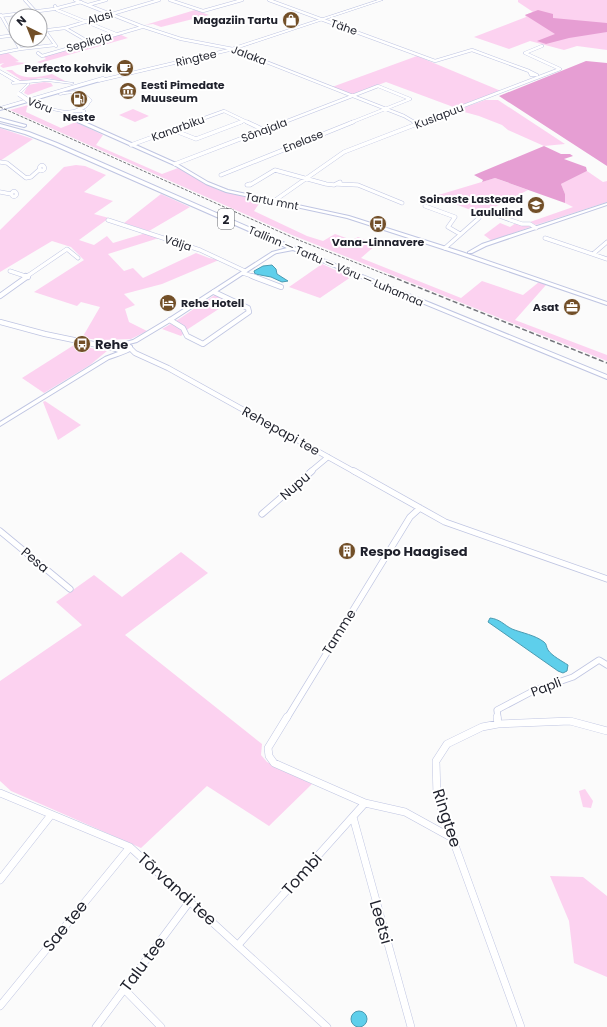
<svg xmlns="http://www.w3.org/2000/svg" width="607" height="1027" viewBox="0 0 607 1027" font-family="Poppins,sans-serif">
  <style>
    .green { fill: #fcd2f0 }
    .forest { fill: #e69ed3 }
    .water { fill: #5ecfeb; stroke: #4b9bb2 }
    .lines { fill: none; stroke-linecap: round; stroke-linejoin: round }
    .minor-far4-casing { stroke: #bfc5e2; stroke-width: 3.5 }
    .minor-far3-casing { stroke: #bfc5e2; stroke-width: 4.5 }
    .minor-far2-casing { stroke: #bfc5e2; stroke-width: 6 }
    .minor-far1-casing { stroke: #bfc5e2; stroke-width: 7 }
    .minor-casing { stroke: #bfc5e2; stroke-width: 8 }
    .tertiary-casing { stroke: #bfc5e2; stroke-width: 2 }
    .secondary-casing { stroke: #bfc5e2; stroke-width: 1 }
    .trunk-casing { stroke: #bfc5e2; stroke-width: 2 }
    .minor-far4 { stroke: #fff; stroke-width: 2.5 }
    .minor-far3 { stroke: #fff; stroke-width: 3.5 }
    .minor-far2 { stroke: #fff; stroke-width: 4.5 }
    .minor-far1 { stroke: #fff; stroke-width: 5.5 }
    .minor { stroke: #fff; stroke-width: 7 }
    .tertiary { fill: #fff; fill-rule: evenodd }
    .secondary { fill: #fff; fill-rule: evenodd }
    .trunk { fill: #fff; fill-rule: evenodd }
    .rail-far1 { stroke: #75767d; stroke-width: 1; stroke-dasharray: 3 1.5; stroke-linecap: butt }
    .rail { stroke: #75767d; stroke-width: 1.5; stroke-dasharray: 5 2.5; stroke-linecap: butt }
    .secondary-bridge-casing { stroke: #bfc5e2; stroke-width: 5; stroke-linecap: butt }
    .secondary-bridge { stroke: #fff; stroke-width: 4 }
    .labels { text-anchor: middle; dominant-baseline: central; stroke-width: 4; stroke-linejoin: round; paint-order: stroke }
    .far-street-label { font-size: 11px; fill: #1f212c; stroke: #fff }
    .far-poi-label { font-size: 11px; font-weight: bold; fill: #1f212c; stroke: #fff; text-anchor: end }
    .shield { fill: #fff; stroke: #62646b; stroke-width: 1 }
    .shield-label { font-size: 12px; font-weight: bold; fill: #1f212c }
    .poi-label { font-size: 13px; font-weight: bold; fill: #1f212c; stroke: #fff; text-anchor: start }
    .street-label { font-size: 13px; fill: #1f212c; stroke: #fff }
    .near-street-label { font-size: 16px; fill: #1f212c; stroke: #fff }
  </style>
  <rect width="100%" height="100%" fill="#fbfbfb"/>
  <path class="green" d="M518,0H607V50L577,46L564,50L530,41L509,49L474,37L526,17L525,15L533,12L518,2Z
    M195,10L209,15L161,27L153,24L145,25Z
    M119,34L128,38L40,63L37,62L46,59L43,56Z
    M7,52L19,61L15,62L27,63L3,68L0,66L4,63L0,64V53Z
    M417,56L501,91L456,108L386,82L352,95L332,87Z
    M6,70H12C22,80 38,78 52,74L67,82C59,81 52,78 44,78C29,78 27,87 12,77L23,81Z
    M44,82L51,83L53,86L28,95L24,93L28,85Z
    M485,100H498L565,144L544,146L508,130L502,125L479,116L457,110Z
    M28,105L30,106L27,107L26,112L61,128L76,122L103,135L96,145L162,174L178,168L218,190L261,201L254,211L307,236L323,241L335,234L352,240L358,237L377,244L361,258L461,298L482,281L523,295L539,282L546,285L515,320L607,355V361L292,235L10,110Z
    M133,109L149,116L135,122L119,115Z
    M0,128L33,139L0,161Z
    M76,165L85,166L106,175L84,192L113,201L94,214L109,218L79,240L94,245L107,236L113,243L146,233L159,238L108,254L124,271L133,268L143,278L196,253L209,258L219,260L162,284L124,294L135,305L125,309L129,322L147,331L131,339L101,340L82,338L100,307L81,302L77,306L34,292L84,260L71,247L52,241L0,272V230L64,167Z
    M587,171L603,182L607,181V202L536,225L530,222L573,207L565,203V194L561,184Z
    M495,178L528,190L485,212L468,209L435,196Z
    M161,194L190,207L149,231L124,223Z
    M500,223L510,227L516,223L529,225L530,227L492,241L484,235Z
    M322,264L351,277L320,298L289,287Z
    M216,294L231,301L188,329L181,336L162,329L179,319Z
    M74,345L107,351L90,365L44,393L22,378Z
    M45,401L81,425L58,440L43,402Z
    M181,552L208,573L125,635L262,744L261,755L267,762L312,784L269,826L207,786L141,848L11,791L0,781V681L82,625L56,602L94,575L122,597Z
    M585,789L593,801L591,808L583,807L579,791Z
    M550,876L583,877L607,896V977L574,963L569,921Z"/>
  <path class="forest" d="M538,10L553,14V18L607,23V32L569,38L546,44L537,41L555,34L525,15Z
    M586,61L607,63V166L499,96Z
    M544,146L561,154H570L573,156L564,159L586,167L587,171L561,184L565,194V203L495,178L482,182L483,180L474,175Z"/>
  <path class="water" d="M272,265L276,269L277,274L288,281L282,282L271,277L255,274L254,271L263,266Z
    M490,618C500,619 504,625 512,629C522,633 535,635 544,642C547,644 546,647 548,650C552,656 562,661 568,665L567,671L563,673L558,671L488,622Z
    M351 1019a8 8 0 1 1 16 0a8 8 0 1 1-16 0Z"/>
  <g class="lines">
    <g class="minor-far4-casing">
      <path id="minor-far4" d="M25,0L36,12
        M75,0L141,26L181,39L233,49L404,116L416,123
        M170,0L203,11L242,0
        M269,0L435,61L472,50L529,71
        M88,5L106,0
        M55,6L57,10L116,34
        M0,16L54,9L81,2
        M40,24L56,46
        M65,28L89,42
        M40,31L65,28L159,0
        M0,37L16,35
        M20,49L55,45
        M0,53L20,49L1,15
        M38,53L42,56L142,27
        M529,71L537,75H531Z
        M191,123L224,111L249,123
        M239,123L244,121
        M282,123L378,86L410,99L350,123
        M419,123L560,69L525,53L542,46"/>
    </g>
    <g class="minor-far3-casing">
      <path id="minor-far3" d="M247,122L264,130
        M414,122L418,124
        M173,130L196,139L241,122
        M131,145L194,122
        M0,162L7,163L26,178L31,177L40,169
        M175,164L284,122
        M39.5 168a2.5 2.5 0 1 1 5 0a2.5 2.5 0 1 1-5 0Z
        M221,175L353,122
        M250,184L247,185H250L275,170L326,184L334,185L340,182
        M337,184L358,185L402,203
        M11.5 194a2.5 2.5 0 1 1 5 0a2.5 2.5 0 1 1-5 0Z
        M0,192L11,194
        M274,201L344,152L422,122
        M425,206L455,217L448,227L460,234
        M488,212L522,224H530L536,228
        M108,220L200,250L245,271
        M545,238L607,259
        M445,248L479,218
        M593,254L607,242
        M10,271L28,277
        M243,273L255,277
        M26,277L67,249L78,258"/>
    </g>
    <g class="minor-far2-casing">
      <path id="minor-far2" d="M26,276L28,277
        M252,276L281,287
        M0,296L28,276
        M170,320L183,328L187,336L203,344L249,312L248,308L214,292
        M0,322L45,334L117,349
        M106,344H125
        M130,348L135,353L168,368L355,472
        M310,472L328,457"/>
    </g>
    <g class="minor-far1-casing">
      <path id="minor-far1" d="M354,471L445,522L607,579
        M262,514L312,471
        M0,531L70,589
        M287,718L410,517L420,508
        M498,718L497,710L535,690L573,677L599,660L607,665"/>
    </g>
    <g class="minor-casing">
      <path id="minor" d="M287,717L268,748L269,756L274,763L365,803L405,812L454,839
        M497,717L498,724
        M0,793L130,847L327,1027
        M353,817L411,1027
        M0,880L51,815
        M238,945L365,803
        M124,989L161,1027
        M0,1006L130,847
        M96,1027L190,901
        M521,1027L437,796L436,761L447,744L482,727L498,724L570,721L607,731"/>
    </g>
    <g class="tertiary-casing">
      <path id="tertiary" d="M73,114H75L78,119L176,163L208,182L228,190L349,216L462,252L607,302V305L458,254L347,218L226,192L206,184L174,165L75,121Z
        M607,203V205L486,246L472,253H468V252L482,244Z
        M272,252H276V253L172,321L137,342L129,344L132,346V350C125,354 117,356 109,359L0,426V422L105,357L118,352L114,350L115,345L133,340L168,319ZM123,346L128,347V348L124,350L119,349V347Z"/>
    </g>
    <g class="secondary-casing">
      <path id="secondary" d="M378,0H383L230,51L99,82L97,81L0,109V107L102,77H104L105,78L228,49Z
        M0,70L20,81L47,79L74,83L72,84L47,81L28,83L30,84L21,93L19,92L28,83L12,84V82H15L0,73Z
        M76,91L86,94L92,100L87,107L82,110H85L86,114L78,117L67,113L47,109L33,103L35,102C53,108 73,119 88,100C81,91 70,93 60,95L58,94L64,92ZM76,112H83L78,115L72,113Z"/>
    </g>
    <g class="trunk-casing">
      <path id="trunk" d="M103,78L107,79L0,110V108Z
        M0,118L26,125V126L24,127L0,121Z
        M0,124L29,132L57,143L301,250L607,375V379L293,250L272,254V252L287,248L53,145L25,134L0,127Z"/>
    </g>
    <use href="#minor-far4" class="minor-far4"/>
    <use href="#minor-far3" class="minor-far3"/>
    <use href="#minor-far2" class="minor-far2"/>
    <use href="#minor-far1" class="minor-far1"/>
    <use href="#minor" class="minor"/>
    <use href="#tertiary" class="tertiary"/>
    <use href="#secondary" class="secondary"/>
    <use href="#trunk" class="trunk"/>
    <path class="rail-far1" d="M0,107L296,239L392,277"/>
    <path class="rail" d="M390,276L607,363"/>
    <g class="secondary-bridge-casing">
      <path id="secondary-bridge" d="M19,94L33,104"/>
    </g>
    <use href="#secondary-bridge" class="secondary-bridge"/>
  </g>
  <defs>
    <g id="shop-disc" transform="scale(0.9)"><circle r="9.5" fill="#724f28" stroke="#fff"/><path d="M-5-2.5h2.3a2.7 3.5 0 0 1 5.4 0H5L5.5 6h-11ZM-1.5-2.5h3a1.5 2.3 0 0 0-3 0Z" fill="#fff"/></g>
    <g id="cafe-disc" transform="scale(0.9)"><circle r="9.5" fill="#724f28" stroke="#fff"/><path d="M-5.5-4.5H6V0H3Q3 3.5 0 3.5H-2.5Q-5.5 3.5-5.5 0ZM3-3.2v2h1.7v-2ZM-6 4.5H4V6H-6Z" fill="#fff"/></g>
    <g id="museum-disc" transform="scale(0.9)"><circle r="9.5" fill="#724f28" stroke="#fff"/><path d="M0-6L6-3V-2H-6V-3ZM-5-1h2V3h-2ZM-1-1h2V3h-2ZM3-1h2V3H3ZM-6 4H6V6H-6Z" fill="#fff"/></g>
    <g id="fuel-disc" transform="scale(0.9)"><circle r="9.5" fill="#724f28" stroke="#fff"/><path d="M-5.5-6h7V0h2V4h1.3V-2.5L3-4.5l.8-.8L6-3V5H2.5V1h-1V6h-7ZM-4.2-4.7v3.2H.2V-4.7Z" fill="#fff"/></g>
    <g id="school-disc" transform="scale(0.9)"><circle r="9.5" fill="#724f28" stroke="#fff"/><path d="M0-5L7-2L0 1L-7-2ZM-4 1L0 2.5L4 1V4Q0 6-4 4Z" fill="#fff"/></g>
    <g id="bus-disc" transform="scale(0.9)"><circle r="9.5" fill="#724f28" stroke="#fff"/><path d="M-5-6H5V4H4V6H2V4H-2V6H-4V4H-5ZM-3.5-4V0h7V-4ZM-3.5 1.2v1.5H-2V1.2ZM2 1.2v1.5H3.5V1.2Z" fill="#fff"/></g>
    <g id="hotel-disc" transform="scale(0.9)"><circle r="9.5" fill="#724f28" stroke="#fff"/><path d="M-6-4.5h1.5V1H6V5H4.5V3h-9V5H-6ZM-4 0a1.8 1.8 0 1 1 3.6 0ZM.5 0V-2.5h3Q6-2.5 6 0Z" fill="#fff"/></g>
    <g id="office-disc" transform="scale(0.9)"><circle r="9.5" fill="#724f28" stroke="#fff"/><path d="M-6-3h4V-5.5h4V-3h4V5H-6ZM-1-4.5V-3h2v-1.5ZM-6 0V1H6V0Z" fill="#fff"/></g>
    <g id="building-disc" transform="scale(0.9)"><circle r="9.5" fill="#724f28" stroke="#fff"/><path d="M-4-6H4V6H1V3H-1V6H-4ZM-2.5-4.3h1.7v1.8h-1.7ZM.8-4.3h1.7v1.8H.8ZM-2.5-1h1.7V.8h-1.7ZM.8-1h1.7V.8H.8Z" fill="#fff"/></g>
  </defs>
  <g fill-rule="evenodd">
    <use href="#shop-disc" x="291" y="20"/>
    <use href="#cafe-disc" x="125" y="68"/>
    <use href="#museum-disc" x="128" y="91"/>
    <use href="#fuel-disc" x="79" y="99"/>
    <use href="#school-disc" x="536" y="205"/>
    <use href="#bus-disc" x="378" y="224"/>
    <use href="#hotel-disc" x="168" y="303"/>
    <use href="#office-disc" x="572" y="307"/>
    <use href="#bus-disc" x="82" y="344"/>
    <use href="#building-disc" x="347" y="551"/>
  </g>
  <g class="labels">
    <g class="far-street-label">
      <text transform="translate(100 17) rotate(-16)">Alasi</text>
      <text transform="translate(344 27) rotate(19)">Tähe</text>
      <text transform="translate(89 42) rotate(-16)">Sepikoja</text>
      <text transform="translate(249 55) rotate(21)">Jalaka</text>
      <text transform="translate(196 58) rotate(-13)">Ringtee</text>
      <text transform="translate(40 105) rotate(21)">Võru</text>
      <text transform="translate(439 116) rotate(-21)">Kuslapuu</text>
      <text transform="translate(178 128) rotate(-20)">Kanarbiku</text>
      <text transform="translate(264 130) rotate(-21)">Sõnajala</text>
      <text transform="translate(303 141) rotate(-22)">Enelase</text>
      <text transform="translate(272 201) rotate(11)">Tartu mnt</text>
      <text transform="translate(178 243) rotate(18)">Välja</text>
      <text transform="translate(336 266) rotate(23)">Tallinn — Tartu — Võru — Luhamaa</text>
    </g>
    <g class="far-poi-label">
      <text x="278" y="20">Magaziin Tartu</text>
      <text x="112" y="68">Perfecto kohvik</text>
      <text x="141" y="85" text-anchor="start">Eesti Pimedate<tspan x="141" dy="13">Muuseum</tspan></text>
      <text x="79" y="117" text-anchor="middle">Neste</text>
      <text x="523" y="199">Soinaste Lasteaed<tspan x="523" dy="13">Laululind</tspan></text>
      <text x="378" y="242" text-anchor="middle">Vana-Linnavere</text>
      <text x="181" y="303" text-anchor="start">Rehe Hotell</text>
      <text x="559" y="307">Asat</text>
    </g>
    <rect class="shield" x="218" y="209" width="16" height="20" rx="3"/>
    <g class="shield-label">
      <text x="226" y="219">2</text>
    </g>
    <g class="poi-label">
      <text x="95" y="344">Rehe</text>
      <text x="360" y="551">Respo Haagised</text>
    </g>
    <g class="street-label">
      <text transform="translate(281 431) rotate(29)">Rehepapi tee</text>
      <text transform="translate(295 486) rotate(-41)">Nupu</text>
      <text transform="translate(35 560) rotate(40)">Pesa</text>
      <text transform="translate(339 632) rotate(-58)">Tamme</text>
      <text transform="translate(546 687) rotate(-21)">Papli</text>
    </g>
    <g class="near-street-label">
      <text transform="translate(447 818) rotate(72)">Ringtee</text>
      <text transform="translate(302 874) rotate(-48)">Tombi</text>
      <text transform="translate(177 889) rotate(42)">Tõrvandi tee</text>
      <text transform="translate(381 922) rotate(74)">Leetsi</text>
      <text transform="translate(65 926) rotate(-51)">Sae tee</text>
      <text transform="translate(143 964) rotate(-53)">Talu tee</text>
    </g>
  </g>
  <g transform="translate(28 28) rotate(317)"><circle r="19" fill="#ffffff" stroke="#a5a6ab"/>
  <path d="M0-3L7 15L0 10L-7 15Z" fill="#724f28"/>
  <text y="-6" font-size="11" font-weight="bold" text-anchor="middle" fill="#1f212c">N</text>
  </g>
</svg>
